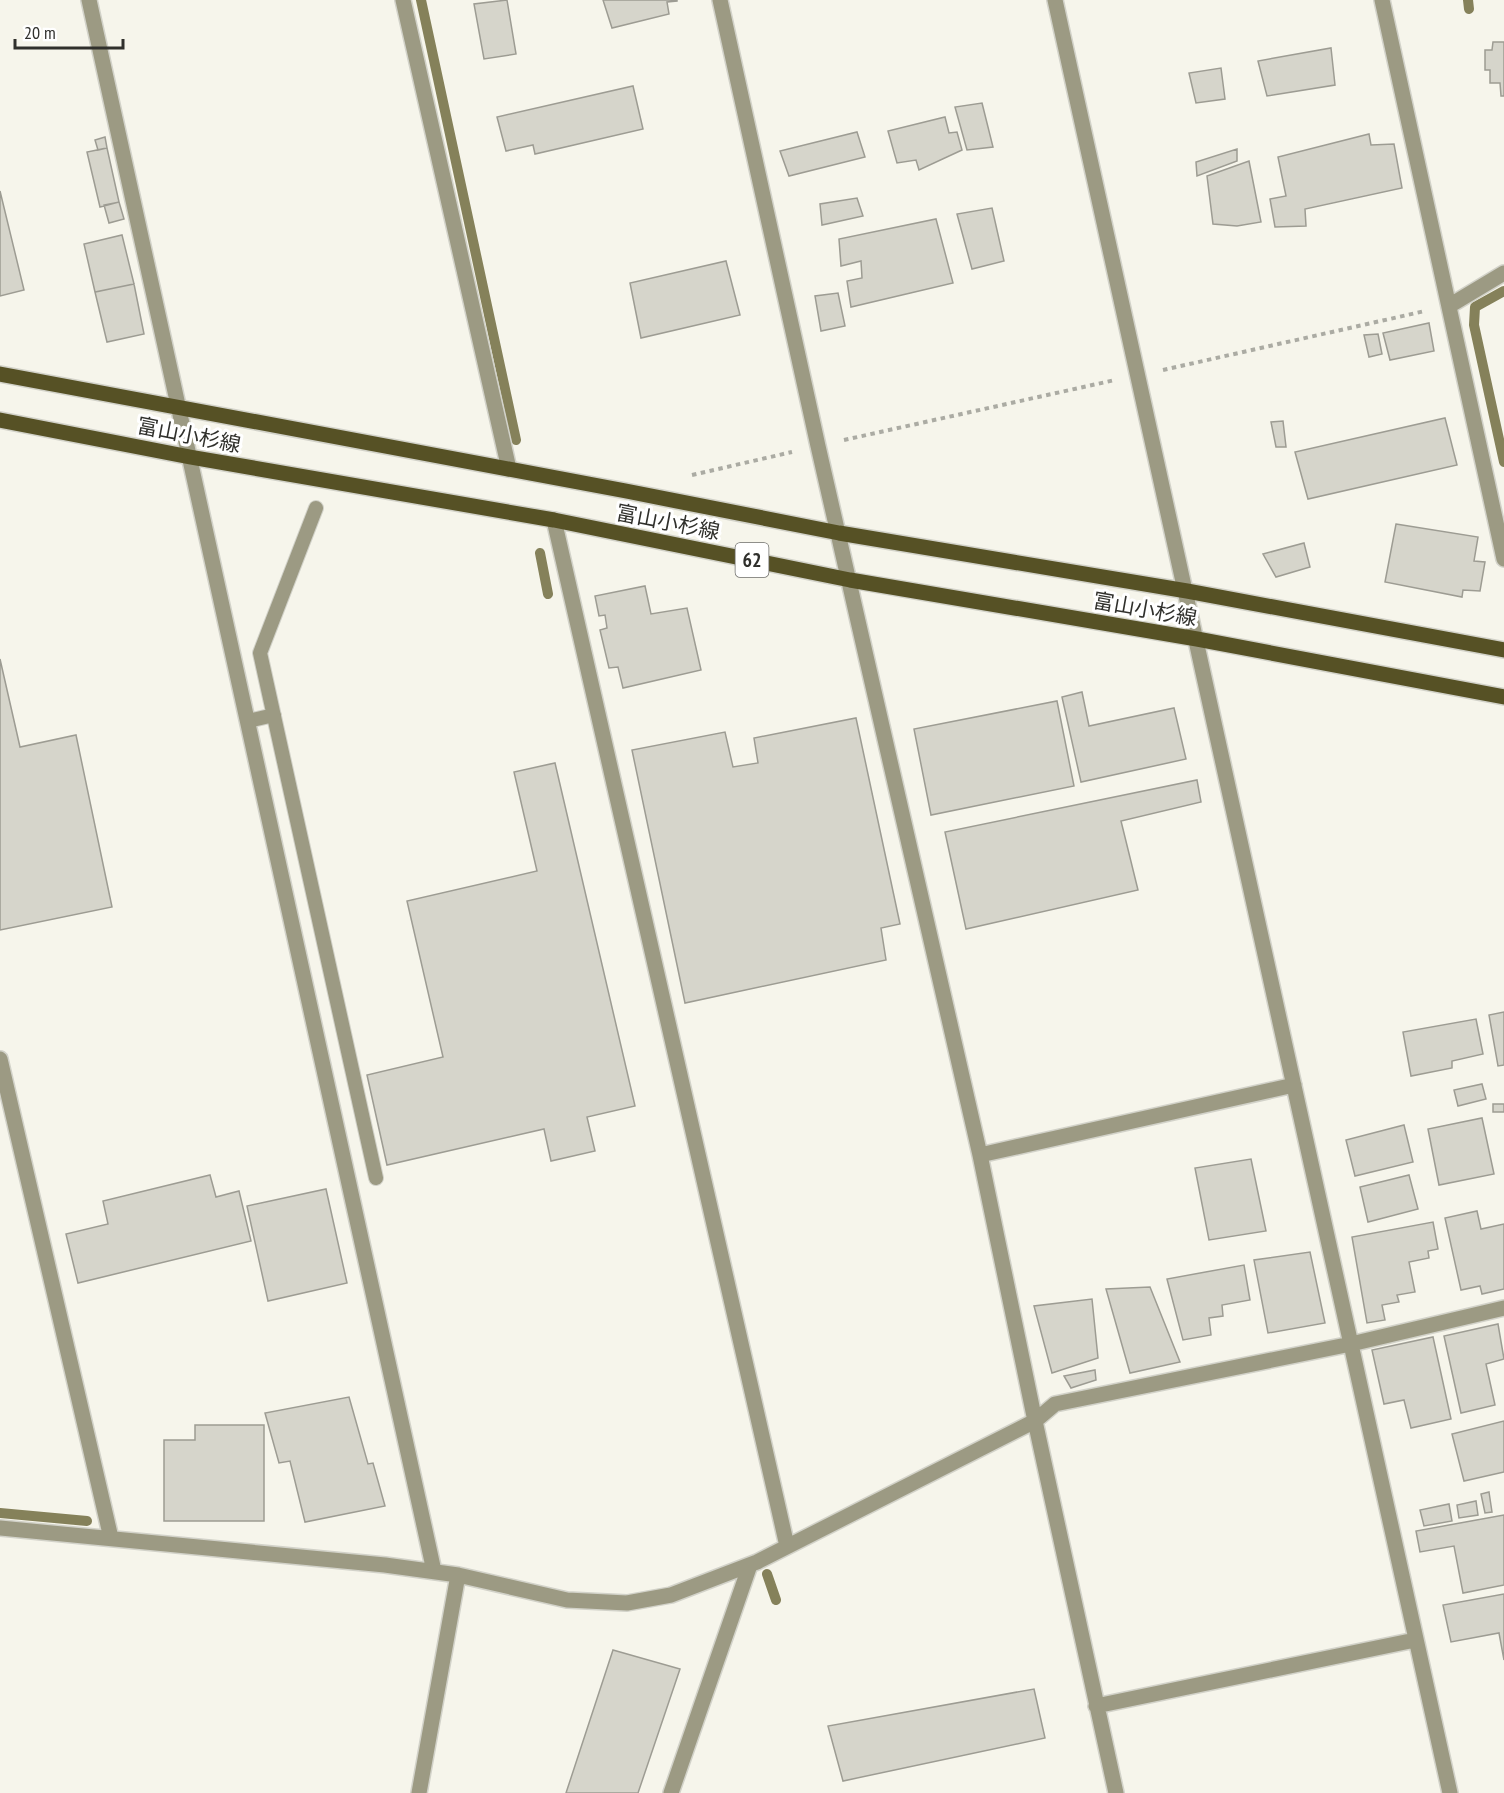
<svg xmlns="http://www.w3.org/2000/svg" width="1504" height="1793" viewBox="0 0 1504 1793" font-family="'PT Sans Narrow','Noto Sans JP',sans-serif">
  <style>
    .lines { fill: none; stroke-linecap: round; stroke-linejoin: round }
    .stream { stroke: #85815a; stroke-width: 10 }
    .building { fill: #d6d5cb; stroke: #9d9c93; stroke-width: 1.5 }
    .lane-casing { stroke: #d2d2c9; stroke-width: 16 }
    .street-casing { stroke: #d2d2c9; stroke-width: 18 }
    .primary-casing { stroke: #d2d2c9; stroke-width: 18 }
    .path { stroke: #ababa3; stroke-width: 4; stroke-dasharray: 4.5 4.5; stroke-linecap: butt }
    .lane { stroke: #9c9a83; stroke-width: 14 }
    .street { stroke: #9c9a83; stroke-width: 15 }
    .primary { stroke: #565125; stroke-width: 15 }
    .labels { text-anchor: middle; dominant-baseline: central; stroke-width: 6; stroke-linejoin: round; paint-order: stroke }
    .shield { fill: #fff; stroke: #6e6e6b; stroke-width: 1.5 }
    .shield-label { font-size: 20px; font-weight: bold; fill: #30302c }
    .street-label { font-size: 21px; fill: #30302c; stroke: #fff }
  </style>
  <rect width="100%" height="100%" fill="#f6f5eb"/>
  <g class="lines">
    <path class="stream" d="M421,0L516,440
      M1468,0L1469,9
      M1504,291L1475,307L1474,325L1504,462
      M540,553L548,594
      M0,1513L87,1521
      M767,1574L776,1600"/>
  </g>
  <path class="building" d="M507,0L516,54L484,59L474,4Z
    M603,0H677V1L667,2L669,14L612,28Z
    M1493,42H1504V96H1501L1500,83H1490V70H1485V50H1492Z
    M1331,48L1335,85L1267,96L1258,61Z
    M1221,68L1225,99L1196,103L1189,73Z
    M633,86L643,129L535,154L533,145L506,151L497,117Z
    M982,103L993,147L967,150L955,107Z
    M945,117L949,133L957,132L962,150L919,170L916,160L897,163L888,131Z
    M857,132L865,157L789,176L780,151Z
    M1369,134L1371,145L1394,144L1402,188L1305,209L1306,226L1275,227L1270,199L1286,196L1278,157Z
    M105,137L107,148L98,150L95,140Z
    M107,148L119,202L100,207L87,152Z
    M1237,149V161L1197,176L1196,162Z
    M1249,161L1261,222L1237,226L1213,224L1207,176Z
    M0,191L24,290L0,296Z
    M857,198L863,216L822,225L820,204Z
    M119,202L124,219L109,223L104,205Z
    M992,208L1004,261L972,269L957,214Z
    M936,219L953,283L851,307L847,281L862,278L861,261L841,266L839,239Z
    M122,235L134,284L95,292L84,244Z
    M726,261L740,315L641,338L630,283Z
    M134,284L144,334L107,342L95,292Z
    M838,293L845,326L821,331L815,296Z
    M1429,323L1434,351L1390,360L1383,333Z
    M1378,334L1382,354L1369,357L1364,335Z
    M1445,418L1457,465L1308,499L1295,452Z
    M1283,421L1286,447H1276L1271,422Z
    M1396,524L1478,537L1474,561L1485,562L1480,591L1463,590L1462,597L1385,582Z
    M1304,543L1310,567L1276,577L1263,554Z
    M645,586L651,614L687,608L701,670L623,688L618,667L609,668L600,630L607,628L605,615L599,616L595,596Z
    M0,659L20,747L76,735L112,907L0,930Z
    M1082,692L1089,726L1174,708L1186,759L1081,782L1062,697Z
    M1057,701L1074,786L931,815L914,729Z
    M856,718L900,924L881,928L886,960L685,1003L632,750L725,732L733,767L758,763L754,738Z
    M555,763L635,1106L587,1117L595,1151L551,1161L544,1129L387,1165L367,1075L443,1057L407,901L537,871L514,772Z
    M1197,780L1201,802L1121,821L1138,890L966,929L945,832Z
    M1504,1012V1065L1498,1066L1489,1015Z
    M1476,1019L1483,1054L1452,1061V1068L1411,1076L1403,1032Z
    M1482,1084L1486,1099L1458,1106L1454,1090Z
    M1493,1104H1504V1112H1493Z
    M1482,1118L1494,1174L1439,1185L1428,1129Z
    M1404,1125L1413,1162L1355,1176L1346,1140Z
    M1251,1159L1266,1231L1209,1240L1195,1168Z
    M210,1175L216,1197L239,1191L251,1241L78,1283L66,1234L108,1224L103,1201Z
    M1409,1175L1418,1209L1368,1222L1360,1187Z
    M326,1189L347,1283L268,1301L247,1206Z
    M1477,1211L1481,1229L1504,1224V1289L1482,1294L1480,1286L1461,1290L1445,1218Z
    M1433,1222L1438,1249L1428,1251L1429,1258L1409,1262L1415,1292L1397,1295L1399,1302L1382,1305L1385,1320L1367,1323L1352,1237Z
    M1310,1252L1325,1323L1268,1333L1254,1260Z
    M1244,1265L1250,1300L1222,1305L1223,1316L1209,1318L1211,1335L1183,1340L1167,1279Z
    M1150,1287L1180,1362L1130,1373L1106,1289Z
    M1092,1299L1098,1358L1052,1373L1034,1306Z
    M1498,1324L1504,1359L1486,1364L1495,1405L1461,1413L1444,1336Z
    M1433,1337L1451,1419L1411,1428L1404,1400L1384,1404L1372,1350Z
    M1095,1370L1096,1380L1071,1388L1064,1376Z
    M349,1397L368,1464L373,1463L385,1506L305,1522L290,1461L279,1463L265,1413Z
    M1504,1421V1472L1464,1481L1452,1434Z
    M195,1425H264V1521H164V1440H195Z
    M1489,1492L1492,1512L1485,1513L1481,1494Z
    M1476,1501L1478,1515L1459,1518L1457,1505Z
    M1449,1504L1452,1521L1424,1526L1420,1510Z
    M1504,1515V1585L1463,1593L1454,1546L1420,1552L1416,1531Z
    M1504,1594V1660L1499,1633L1451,1642L1443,1605Z
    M613,1650L680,1669L638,1793H566Z
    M1034,1689L1045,1738L843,1781L828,1726Z"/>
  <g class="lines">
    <g class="lane-casing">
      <path id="lane" d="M316,508L260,653L376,1178
        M248,721L274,715"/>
    </g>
    <g class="street-casing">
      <path id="street" d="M89,0L434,1571
        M403,0L509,469
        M720,0L818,446L980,1155L1035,1421L1116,1793
        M1055,0C1191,597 1315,1196 1450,1793
        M1382,0L1504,559
        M1449,306L1504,273
        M554,520L787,1546
        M0,1059L111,1538
        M980,1155L1294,1085
        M0,1528L385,1565L458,1575L567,1600L627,1603L671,1595L757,1562L1035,1421L1055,1404L1351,1344L1504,1308
        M1096,1706L1415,1640
        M419,1793L458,1575
        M671,1793L750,1565"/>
    </g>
    <g class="primary-casing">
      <path id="primary" d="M0,374L626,491L839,533L1187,591L1504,650
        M0,420L190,457L554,520L850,580L1197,639L1504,697"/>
    </g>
    <path class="path" d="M1163,370L1425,311
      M844,440L1115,380
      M692,475L792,452"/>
    <use href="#lane" class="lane"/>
    <use href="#street" class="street"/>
    <use href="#primary" class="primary"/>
  </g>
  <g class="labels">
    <rect class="shield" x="735.5" y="543" width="33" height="34" rx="4.5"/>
    <g class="shield-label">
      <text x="752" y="560">62</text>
    </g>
    <g class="street-label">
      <text transform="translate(189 435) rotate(11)">富山小杉線</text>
      <text transform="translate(668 522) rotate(11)">富山小杉線</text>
      <text transform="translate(1145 609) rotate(10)">富山小杉線</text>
    </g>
  </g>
  <path d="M15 39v9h108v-9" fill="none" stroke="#30302c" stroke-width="3"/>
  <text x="24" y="39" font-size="18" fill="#30302c" stroke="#ffffff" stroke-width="4.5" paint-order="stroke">20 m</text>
</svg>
